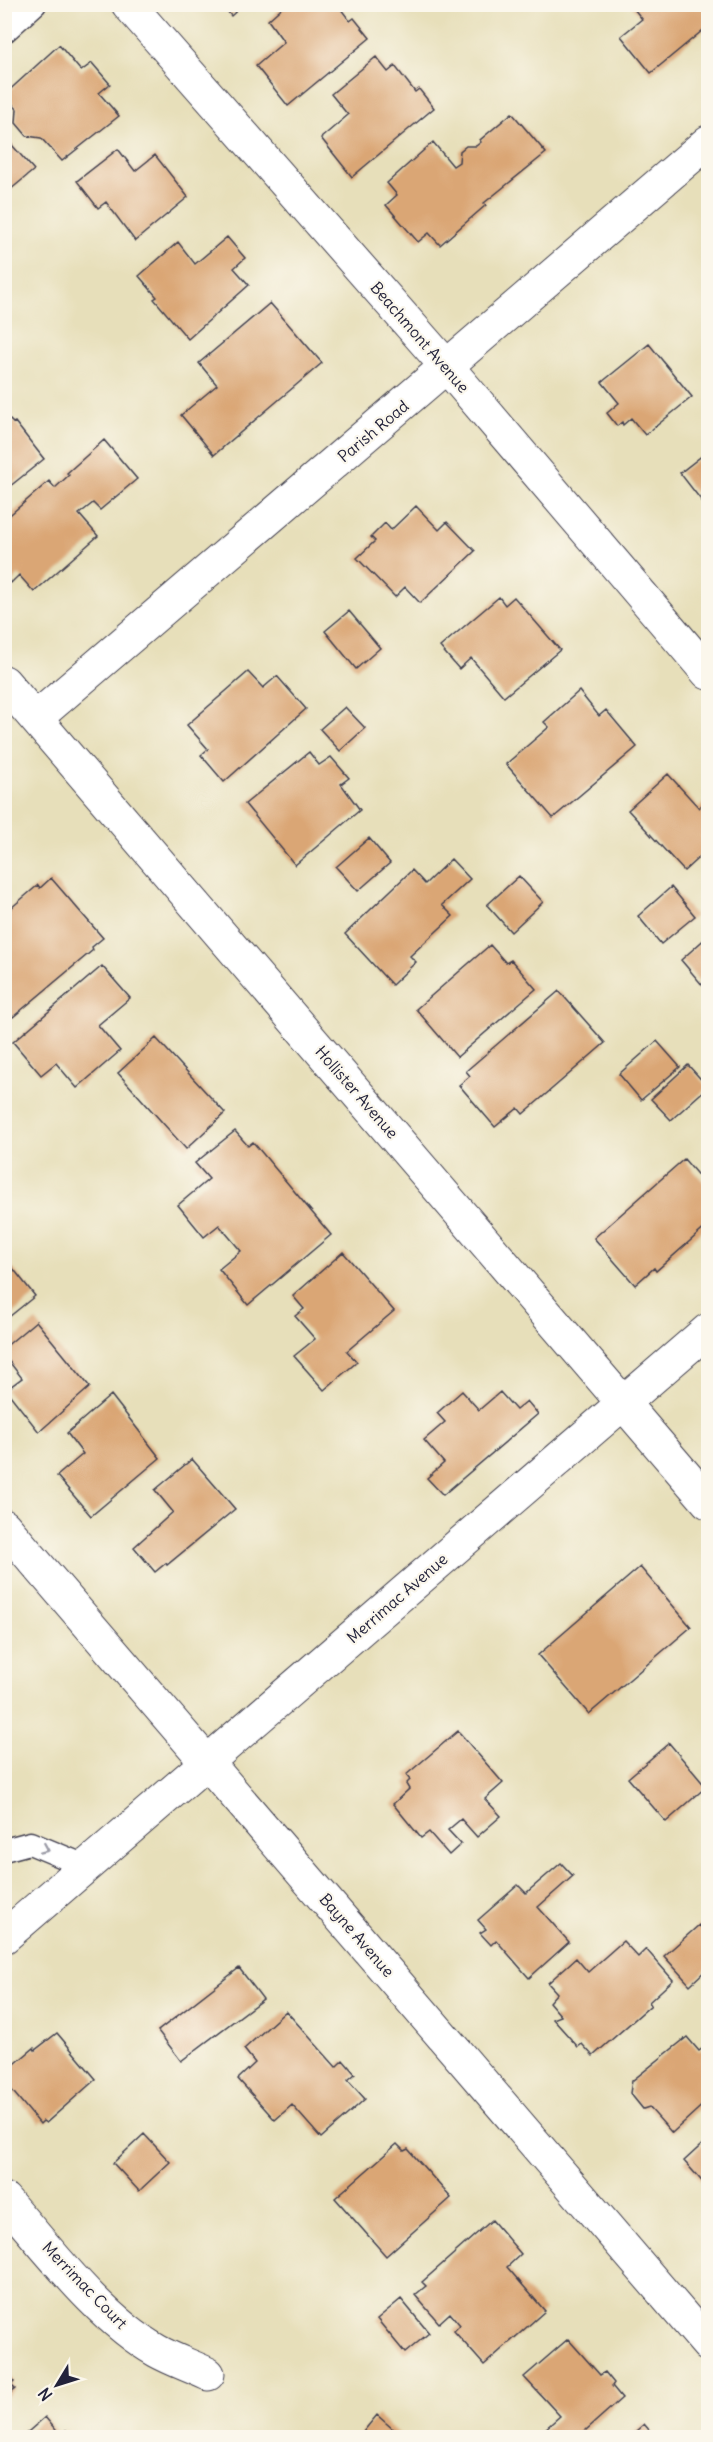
<svg xmlns="http://www.w3.org/2000/svg" width="713" height="2442" viewBox="0 0 713 2442" font-family="Delius,sans-serif">
  <style>
    .building { fill: #daa675 }
    .lines { fill: none; stroke-linecap: round; stroke-linejoin: round }
    .service-casing { stroke: #403e4e; stroke-width: 25 }
    .minor-casing { stroke: #403e4e; stroke-width: 35 }
    .service { stroke: #fff; stroke-width: 22 }
    .minor { stroke: #fff; stroke-width: 33 }
    .oneway { stroke: #9c9ca7 }
    .labels { text-anchor: middle; dominant-baseline: central; stroke-width: 4.5; stroke-linejoin: round; paint-order: stroke }
    .street-label { font-size: 16px; fill: #22223b; stroke: #fbf7ec }
  </style>
  <rect width="100%" height="100%" fill="#fbf7ec"/>
  <filter id="ink" filterUnits="userSpaceOnUse"><feTurbulence type="fractalNoise" baseFrequency=".0167" numOctaves="2"/><feDisplacementMap in="SourceGraphic" scale="12" xChannelSelector="R" yChannelSelector="G"/><feConvolveMatrix kernelMatrix="1 2 1 2 8 2 1 2 1" color-interpolation-filters="sRGB"/></filter>
  <filter id="wash" filterUnits="userSpaceOnUse"><feTurbulence type="fractalNoise" baseFrequency=".008" numOctaves="4" result="noise"/><feDisplacementMap in="SourceGraphic" scale="24" xChannelSelector="R" yChannelSelector="G"/><feGaussianBlur stdDeviation="1.35" result="paint"/><feColorMatrix in="noise" values="0 0 0 0 0 0 0 0 0 0 0 0 0 0 0 0 0 1.4 0 .05"/><feComposite in="paint" operator="in"/></filter>
  <g filter="url(#wash)">
    <rect width="100%" height="100%" fill="#e7dfba"/>
    <g id="blocks">
      <path class="building" d="M222,4H244L231,16Z
        M286,4H337L350,21L354,18L370,38L288,106L256,66L284,42L268,20Z
        M630,4H708V26L651,73L621,36L642,19Z
        M59,45L81,71L92,63L110,84L99,93L119,116L62,161L41,138L27,136L16,123L17,109L4,95Z
        M376,57L388,72L395,66L415,92L419,89L434,108L352,177L321,138L348,115L331,94Z
        M512,113L546,153L484,203L486,205L440,245L429,233L418,242L386,205L397,195L387,183L433,142L453,166L459,162L460,151L466,146H476L481,142L480,140Z
        M4,136L34,170L4,195Z
        M118,149L135,171L155,155L188,197L135,241L106,202L98,208L77,181Z
        M227,237L245,258L234,268L249,285L188,339L154,299L157,297L139,276L178,242L195,264Z
        M270,303L322,363L214,455L181,415L217,385L199,363Z
        M649,344L692,397L645,435L631,418L623,425L622,422L617,426L607,413L619,403L602,382Z
        M4,414L13,423L15,422L44,459L4,491Z
        M104,440L137,479L100,510L93,503L79,514L98,536L34,592L19,575L11,583L4,575V520L49,481L55,488L69,475L67,473Z
        M708,451V509L680,473Z
        M416,506L439,530L447,522L475,551L420,603L405,587L395,597L357,558L375,541L371,537L385,523L391,530Z
        M499,597L505,605L514,597L560,650L504,697L471,658L459,669L440,647Z
        M349,611L380,648L356,669L325,631Z
        M248,672L263,688L277,676L306,709L224,782L201,755L208,749L187,725Z
        M579,691L599,716L606,710L637,747L553,818L506,764L549,727L544,722Z
        M345,707L365,728L340,751L320,729Z
        M309,752L319,765L331,757L349,778L341,784L360,810L295,865L245,804Z
        M668,774L699,808L708,799V849L684,871L628,810Z
        M369,838L390,863L358,891L336,867Z
        M451,859L470,879L442,905L453,916L410,956L416,962L392,985L345,934L412,870L425,884Z
        M519,876L543,902L511,932L487,905Z
        M51,878L103,938L92,947L93,950L13,1017L4,1008V914L38,885L40,888Z
        M671,887L695,916L661,944L638,916Z
        M708,936V981L703,986L681,960Z
        M490,945L506,963L511,960L536,989L457,1057L416,1009Z
        M102,966L130,998L98,1025L120,1051L77,1088L56,1063L41,1075L13,1042Z
        M559,991L605,1043L523,1114L518,1108L495,1127L459,1085L470,1076L466,1071Z
        M156,1038L225,1113L186,1149L118,1073Z
        M657,1041L680,1067L641,1100L619,1074Z
        M688,1065L708,1087L671,1120L651,1099Z
        M235,1131L248,1146L253,1142L331,1235L248,1305L219,1269L241,1251L219,1225L204,1237L178,1205L209,1179L195,1163Z
        M684,1159L708,1187V1221L706,1223L708,1225L656,1271L654,1268L635,1285L594,1238Z
        M343,1252L394,1311L347,1351L357,1362L324,1390L294,1356L315,1339L295,1316L304,1309L293,1296Z
        M4,1257L35,1296L4,1321Z
        M36,1321L90,1387L39,1432L6,1390L22,1378L4,1355V1348Z
        M462,1391L479,1410L500,1392L516,1410L527,1401L538,1414L443,1495L427,1478L444,1463L424,1440L445,1422L437,1413Z
        M111,1395L160,1458L91,1516L57,1476L83,1454L67,1433Z
        M192,1459L235,1509L167,1565L166,1563L155,1572L134,1547L173,1512L155,1490Z
        M640,1567L691,1627L589,1714L538,1655Z
        M458,1731L503,1783L485,1799L501,1816L477,1837L461,1819L448,1830L461,1844L449,1855L429,1832L421,1838L393,1804L409,1789L406,1784L410,1780L406,1775Z
        M669,1743L706,1787L666,1822L628,1778Z
        M561,1863L573,1876L538,1907L569,1942L529,1978L496,1940L491,1945L480,1933L486,1929L478,1920L518,1885L526,1893Z
        M699,1925L708,1935V1968L690,1985L664,1956Z
        M623,1941L638,1957L646,1949L673,1980L649,2002L651,2005L593,2056L582,2044L578,2047L553,2019L561,2016L549,2002L557,1993L548,1983L576,1958L588,1972Z
        M239,1968L263,1999L181,2061L158,2031Z
        M286,2011L336,2067L343,2060L355,2074L348,2080L365,2099L321,2138L292,2105L275,2120L238,2079L255,2063L244,2049Z
        M57,2033L96,2079L46,2123L43,2121L40,2124L4,2081V2073L34,2048L35,2050Z
        M687,2037L699,2051L708,2044V2100L672,2133L649,2107L643,2109L630,2093L632,2081Z
        M144,2134L170,2162L139,2191L113,2163Z
        M708,2139V2188L684,2161Z
        M397,2144L404,2151L408,2149L451,2198L386,2256L335,2198Z
        M492,2220L521,2254L507,2267L545,2311L484,2365L454,2331L460,2325L450,2313L439,2323L415,2295L426,2286L422,2282Z
        M401,2299L429,2333L405,2353L377,2319Z
        M568,2339L600,2375L605,2372L614,2383L612,2386L622,2398L577,2438H551L544,2430L560,2416L524,2377Z
        M4,2362L12,2370L8,2374L14,2382L11,2385L15,2389L4,2398Z
        M377,2415L403,2438H358Z
        M45,2417L60,2435L66,2430L73,2438H21Z
        M644,2424L656,2438H628Z"/>
    </g>
  </g>
  <g filter="url(#ink)">
    <use href="#blocks" fill-opacity="0" stroke="#403e4e" stroke-width="1.5"/>
    <g class="lines">
      <g class="service-casing">
        <path id="service" d="M4,32L35,4
          M4,1850L30,1843L85,1866"/>
      </g>
      <g class="minor-casing">
        <path id="minor" d="M128,4L448,368L708,673
          M4,682L708,1502
          M36,718L708,142
          M4,1526L708,2345
          M4,1937L708,1330
          M4,2199C48,2249 99,2318 157,2351C173,2360 191,2366 208,2374"/>
      </g>
      <use href="#service" class="service"/>
      <use href="#minor" class="minor"/>
    </g>
    <defs><path id="oneway-chevron" d="M-2-3.5L2.5 0L-2 3.5" fill="none" stroke-width="1.6" stroke-linecap="round" stroke-linejoin="round" transform="scale(1.5)"/></defs>
    <use class="oneway" href="#oneway-chevron" transform="translate(45 1849) rotate(23)"/>
  </g>
  <g class="labels">
    <g class="street-label">
      <text transform="translate(420 337) rotate(49)">Beachmont Avenue</text>
      <text transform="translate(373 431) rotate(-40)">Parish Road</text>
      <text transform="translate(357 1092) rotate(49)">Hollister Avenue</text>
      <text transform="translate(397 1598) rotate(-41)">Merrimac Avenue</text>
      <text transform="translate(357 1935) rotate(49)">Bayne Avenue</text>
      <text transform="translate(85 2285) rotate(46)">Merrimac Court</text>
    </g>
  </g>
  <rect width="713" height="2442" fill="none" stroke="#fbf7ec" stroke-width="24"/>
  <g transform="translate(57 2385) rotate(232)" stroke="#fbf7ec" stroke-width="4.5" paint-order="stroke">
  <path d="M0-4.5L10 22L0 15L-10 22Z" fill="#22223b"/>
  <text y="-9" font-size="16" font-weight="bold" text-anchor="middle" fill="#22223b">N</text>
  </g>
</svg>
